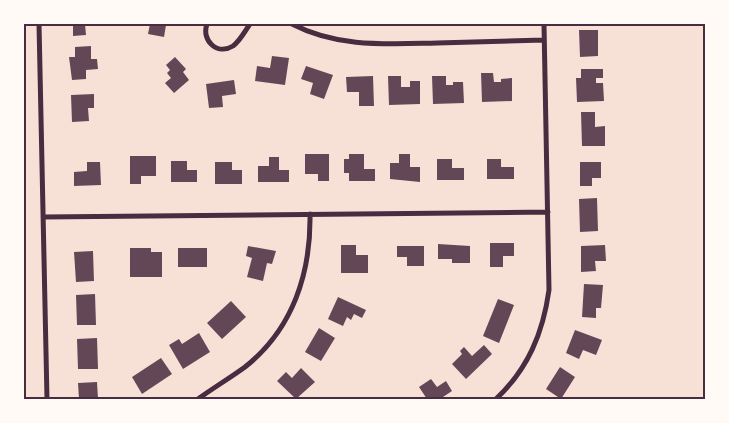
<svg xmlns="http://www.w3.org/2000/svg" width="729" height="423" viewBox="0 0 729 423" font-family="'Sofia Sans Condensed',sans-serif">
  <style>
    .building { fill: #644757 }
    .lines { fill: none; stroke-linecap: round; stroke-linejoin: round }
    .minor { stroke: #4a2c40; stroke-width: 5 }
    .neatline { fill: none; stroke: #4a2c40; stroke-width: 2 }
  </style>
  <rect width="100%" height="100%" fill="#f7e1d7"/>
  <path class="building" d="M73,24H85L86,35L73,36Z
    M150,24H169L166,25L164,37L148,34Z
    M579,30H598V56L580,57Z
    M91,46V59H97L98,69L86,70V79L72,80L69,57H75V47Z
    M272,56L289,58L285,85L255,81L257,66L270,68Z
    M175,57L186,69L183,72L189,80L174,93L165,83L171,78L167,73L170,70L166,65Z
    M306,66L333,75L324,99L310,94L313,83L301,79Z
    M581,69H603V78H596V83H603L604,101L577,102L576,78H581Z
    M481,73H493L494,82H501V79L512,78V101L482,102Z
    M373,76L374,106H359V92H347L346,77Z
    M388,76H401V87H410V81H420V104L389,105Z
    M432,76H446V85H453V82H463L464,103L433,104Z
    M234,80L236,94L222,96L223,107L209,108L206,84Z
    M94,94V108H88L89,121L72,122L71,95Z
    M581,112H595V127L605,126V146H582Z
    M305,154H329V181H318V174H305Z
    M349,154H364V169H375V181H349V173H344V159H349Z
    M399,154H410V167H420V182L390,179V163H399Z
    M130,156H156V176H141V184H130Z
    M269,157H279V170H289V182H258V166H269Z
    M437,159H452V168H464V180H437Z
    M487,159H501V167H514V179H487Z
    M171,161H187V170H197V182H171Z
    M87,162H100L101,185L74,186V172L87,171Z
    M215,162H232V170H242V184H215Z
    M580,162H601V178H592V186H580Z
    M597,198L598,231L580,232L579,199Z
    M490,243H514V256H503V267H490Z
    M438,244L470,246V263H452V259H438Z
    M341,245H356V255H368V273H341Z
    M605,245L606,261H595L596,271L581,272V246Z
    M248,246L276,251L272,264L267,263L263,281L247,277L252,258L246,256Z
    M397,246H424V266H407V257H397Z
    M130,248H151V252H162V277H130Z
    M178,248H207V267H178Z
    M93,251L94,281L76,282L74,252Z
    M584,284L603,285L601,308H596V318L582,317Z
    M95,294L96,325H77L76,295Z
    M338,297L366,310L362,318L354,314L351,320L347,317L343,326L328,319Z
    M498,299L514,305L499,343L483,336Z
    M231,301L246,317L222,339L207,323Z
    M319,328L335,338L321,361L305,352Z
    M575,330L602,340L596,355L583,350L579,359L566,353Z
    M199,333L210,352L183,369L169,345L179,339L182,344Z
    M97,338L98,369H78L77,339Z
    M484,345L492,354L466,379L452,364L462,354L460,351L464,347L472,356Z
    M161,358L172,374L142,394L132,377Z
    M560,367L575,377L561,399L546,389Z
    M301,368L315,382L296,399L277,381L286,372L292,378Z
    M431,379L437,387L446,381L452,391L440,399H427L419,387Z
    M97,382L98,399H79L78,383Z"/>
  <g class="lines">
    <path class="minor" d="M39,24L47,399
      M207,24C201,40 217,56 233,46C240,41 245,31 250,24
      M292,24C338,48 387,44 437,43C473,42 509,41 544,40
      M43,217L548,212
      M198,399C213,388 230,378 245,367C293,329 311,273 310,214
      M496,399C528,369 543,333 549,290L544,24"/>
  </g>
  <rect width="729" height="423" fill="none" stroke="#fffaf5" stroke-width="50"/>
  <rect x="25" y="25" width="679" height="373" class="neatline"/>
</svg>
